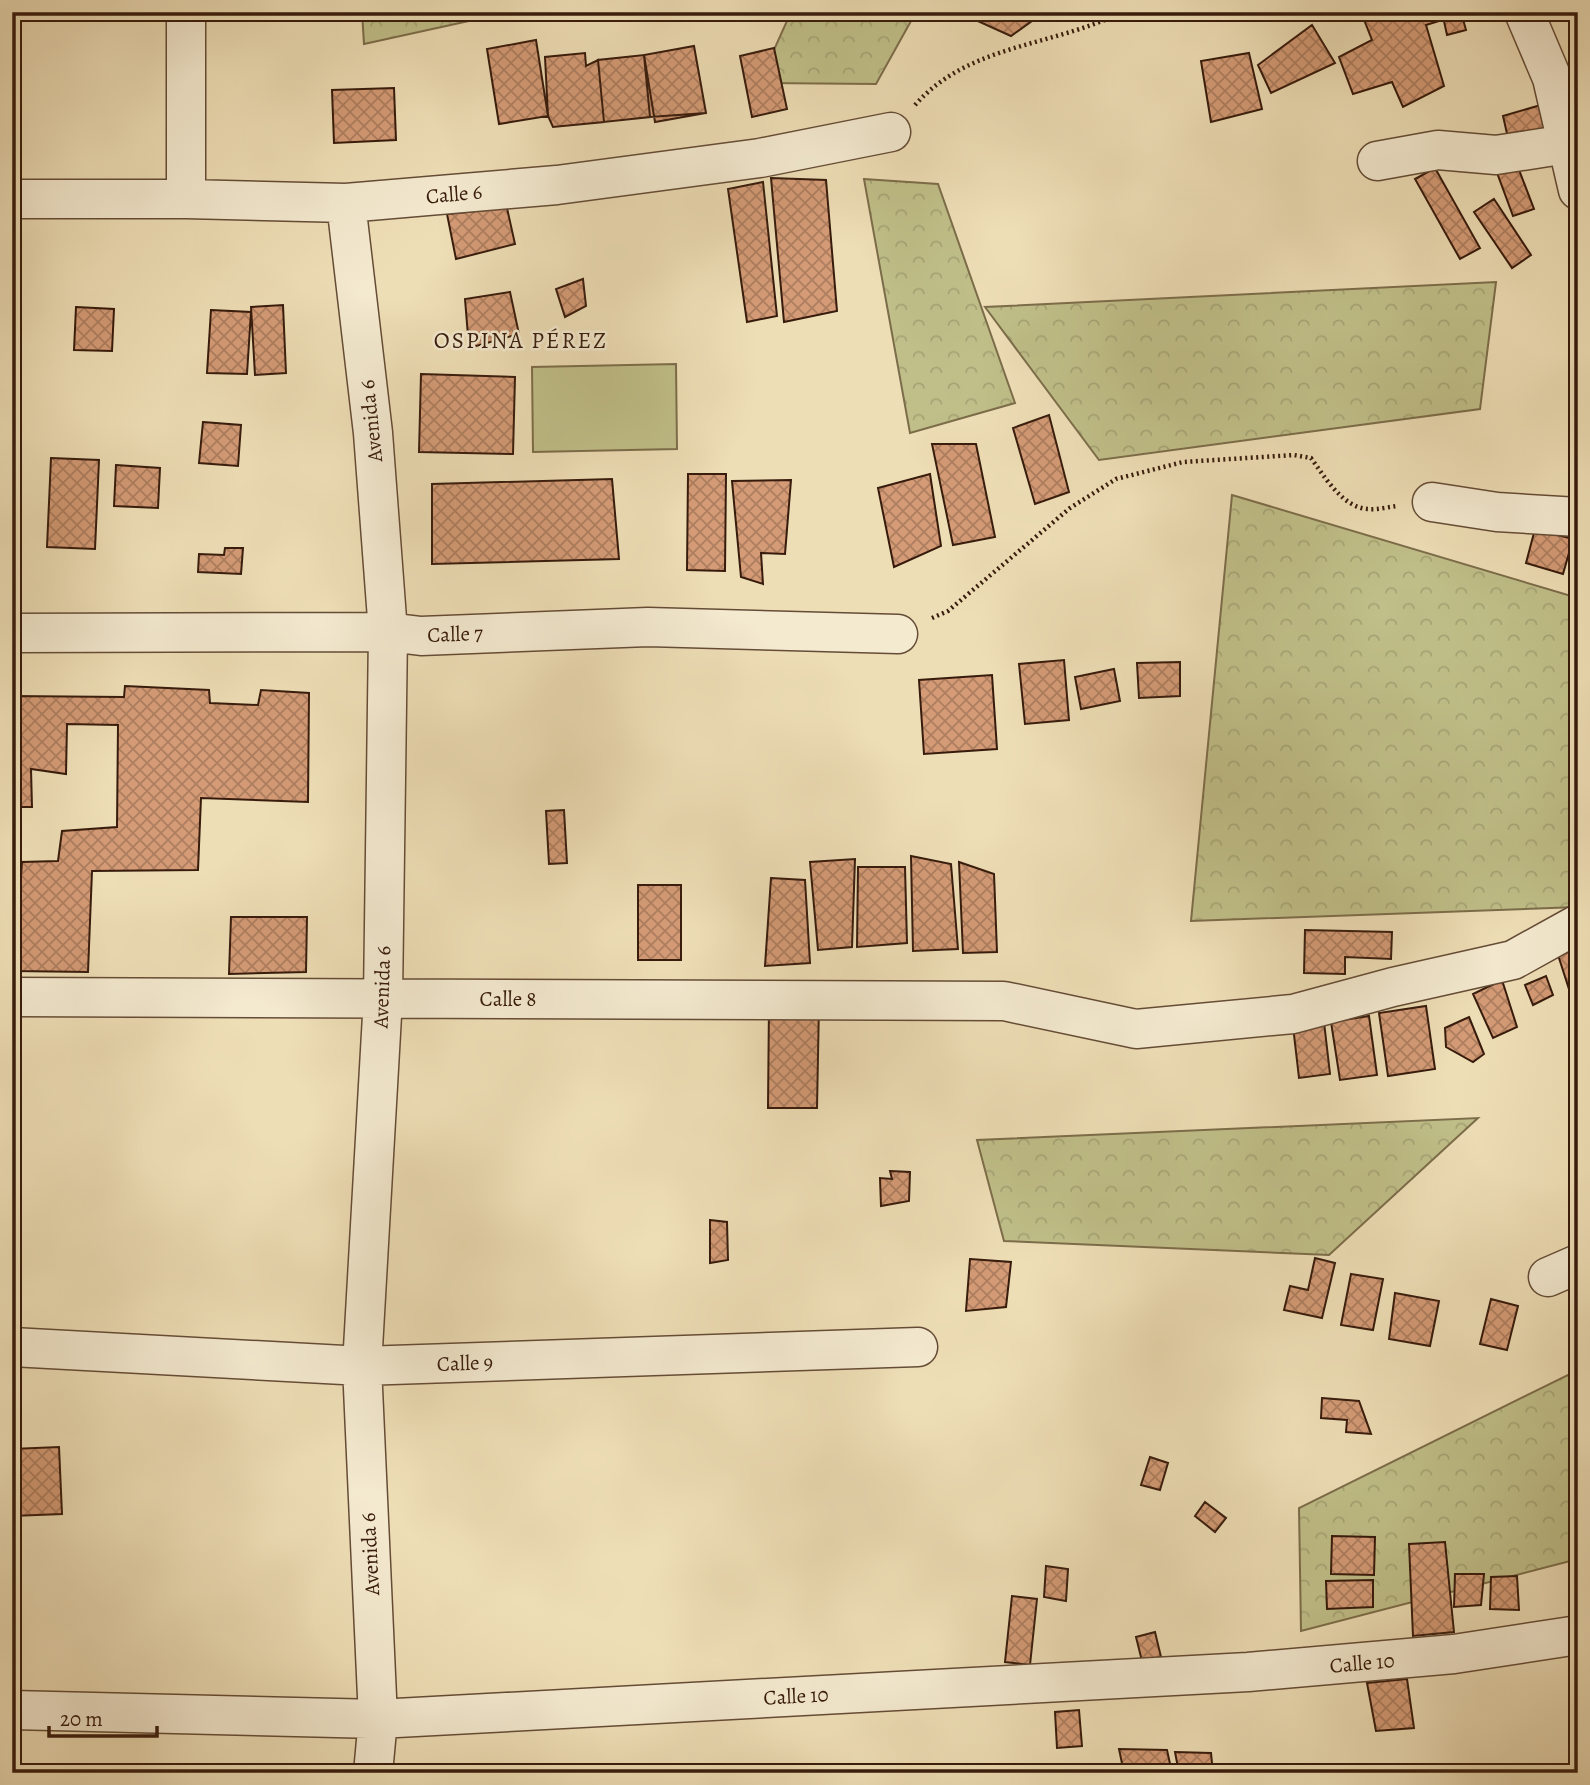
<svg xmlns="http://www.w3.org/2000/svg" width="1590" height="1785" viewBox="0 0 1590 1785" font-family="Alegreya,serif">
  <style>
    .grass { fill: #c0bf89; stroke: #7c6d4a; stroke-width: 2 }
    .park { fill: url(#park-crowns); stroke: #7c6d4a; stroke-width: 2 }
    .building { fill: url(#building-cross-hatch); stroke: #371b0c; stroke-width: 2 }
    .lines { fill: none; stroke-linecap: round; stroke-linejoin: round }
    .minor-casing { stroke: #654c36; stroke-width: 41 }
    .path { stroke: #371b0c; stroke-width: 4.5; stroke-dasharray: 2 3.5; stroke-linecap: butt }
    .minor { stroke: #f4ead0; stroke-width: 38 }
    .labels { text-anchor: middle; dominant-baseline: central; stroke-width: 5; stroke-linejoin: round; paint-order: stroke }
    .street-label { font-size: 21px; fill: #371b0c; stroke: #f4ead0 }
    .neighbourhood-label { font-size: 23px; letter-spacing: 2px; fill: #371b0c; stroke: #f4ead0 }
  </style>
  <defs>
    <pattern id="park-crowns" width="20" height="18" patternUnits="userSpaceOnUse" patternTransform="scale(1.75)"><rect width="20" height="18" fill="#c0bf89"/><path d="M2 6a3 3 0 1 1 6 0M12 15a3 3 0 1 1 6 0" fill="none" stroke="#a6a475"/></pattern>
    <pattern id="building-cross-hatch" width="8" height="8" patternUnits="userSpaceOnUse" patternTransform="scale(1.75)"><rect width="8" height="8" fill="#d49b76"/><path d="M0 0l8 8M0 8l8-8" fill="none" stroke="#ad7e5f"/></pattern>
  </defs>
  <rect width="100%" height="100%" fill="#eedeb6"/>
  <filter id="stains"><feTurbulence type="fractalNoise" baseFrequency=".00286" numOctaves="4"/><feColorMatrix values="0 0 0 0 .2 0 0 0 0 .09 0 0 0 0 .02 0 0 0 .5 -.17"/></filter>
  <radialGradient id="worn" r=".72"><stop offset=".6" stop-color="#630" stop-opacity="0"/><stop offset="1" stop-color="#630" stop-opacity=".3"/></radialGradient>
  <path class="grass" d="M676,364L677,449L533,452L532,367Z"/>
  <path class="park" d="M362,12H510L364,44Z
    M791,12H916L876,84L759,83Z
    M864,179L938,184L1015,403L910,433Z
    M1496,282L1480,409L1099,460L985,307Z
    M1232,495L1578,598V907L1191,921Z
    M1478,1118L1329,1255L1004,1241L977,1140Z
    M1578,1370V1559L1301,1631L1299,1508Z"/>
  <path class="building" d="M968,12H1037L1039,16L1011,36L971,18Z
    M1361,12H1438L1439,21L1426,25L1444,86L1403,107L1392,82L1353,94L1339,57L1372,40Z
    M1442,12H1461L1466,30L1447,35Z
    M1312,25L1335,63L1271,93L1258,65Z
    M536,40L548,116L499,124L487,49Z
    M694,46L706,113L650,117L644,55Z
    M694,46L706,113L655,122L644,55Z
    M774,48L787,109L752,117L740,56Z
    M585,53L586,66L598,60L604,122L553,127L548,116L545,57Z
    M1249,53L1262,109L1211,122L1201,61Z
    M644,55L650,117L604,122L598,60Z
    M394,88L396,140L334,143L332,90Z
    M1551,102L1557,130L1508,138L1503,116Z
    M1516,162L1534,209L1513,216L1496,170Z
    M1435,168L1480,248L1460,259L1415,179Z
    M771,178L826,180L837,311L784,322Z
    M763,182L777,316L747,322L728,189Z
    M1494,199L1531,255L1512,268L1474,212Z
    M507,208L515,244L456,259L447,214Z
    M583,279L586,306L565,317L556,289Z
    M510,292L519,334L469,348L465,299Z
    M283,305L286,373L255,375L251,307Z
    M76,307L114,309L112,351L74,350Z
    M211,310L251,312L247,374L207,373Z
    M421,374L515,377L513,454L419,452Z
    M1049,415L1069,492L1035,504L1013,428Z
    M203,422L241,425L238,466L199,463Z
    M932,444H976L995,537L953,545Z
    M51,458L99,460L95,549L47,547Z
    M116,465L160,468L158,508L114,506Z
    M688,474H726L725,571L687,570Z
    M930,474L941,546L894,567L878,488Z
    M612,479L619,559L432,564V484Z
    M791,480L785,554L761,553L763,584L741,577L732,481Z
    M1535,529L1573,539L1563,574L1526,563Z
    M225,548H243L241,574L198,572L199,554L224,555Z
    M1064,660L1069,720L1025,724L1019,664Z
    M1180,662V696L1139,698L1137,663Z
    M1114,669L1120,701L1081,709L1075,677Z
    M992,675L997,749L924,754L919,680Z
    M125,686L209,690L210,703L258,705L261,690L309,693L308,802L201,798L198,870L92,871L88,972L14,971L22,862L58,861L62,831L117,827L118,725L67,724L66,774L31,769L32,807H12V696L124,697Z
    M564,810L567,863L549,864L546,811Z
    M564,810L567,863L549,864L546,811Z
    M911,856L951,864L958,949L913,951Z
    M855,859L852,947L818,950L810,862Z
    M959,862L994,874L997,952L963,953Z
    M858,867H905L907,943L857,947Z
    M12,874L21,875L14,962H12Z
    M771,878L805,880L810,963L765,966Z
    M638,885H681V960H638Z
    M231,917H307L306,972L229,974Z
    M1305,930L1392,932L1391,959L1345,957V974L1304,973Z
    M1578,949V1014H1577L1558,955Z
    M1546,976L1553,995L1533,1005L1525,985Z
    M1502,980L1517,1027L1493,1038L1473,994Z
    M769,1004H819L817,1108H768Z
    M1426,1006L1435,1069L1388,1076L1379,1013Z
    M1369,1016L1377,1075L1340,1080L1331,1022Z
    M1469,1017L1484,1054L1473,1062L1446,1047L1445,1028Z
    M1324,1022L1330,1074L1299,1078L1293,1026Z
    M890,1171L910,1172L909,1201L881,1206L880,1178L892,1179Z
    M710,1220L727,1222L728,1260L710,1263Z
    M1315,1258L1335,1263L1322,1318L1284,1310L1290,1286L1308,1290Z
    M970,1259L1011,1262L1006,1307L966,1311Z
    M1351,1274L1383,1279L1373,1330L1341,1325Z
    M1395,1293L1439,1301L1430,1346L1389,1339Z
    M1491,1299L1518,1306L1507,1350L1480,1344Z
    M1322,1398L1359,1401L1371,1434L1346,1432L1347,1420L1321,1418Z
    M59,1447L62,1514L12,1516V1449Z
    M1150,1457L1168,1463L1160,1490L1141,1485Z
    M1205,1502L1226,1518L1215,1532L1195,1516Z
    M1332,1536L1375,1537L1374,1575L1331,1574Z
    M1445,1542L1454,1632L1413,1636L1409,1544Z
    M1046,1566L1068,1569L1066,1601L1044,1597Z
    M1455,1574H1484L1481,1605L1454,1607Z
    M1517,1576L1519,1610L1490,1609L1491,1577Z
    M1373,1580V1607L1327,1609L1326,1581Z
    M1012,1596L1037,1599L1030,1665L1005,1662Z
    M1155,1632L1161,1657L1142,1661L1136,1637Z
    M1407,1679L1414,1728L1376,1731L1367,1683Z
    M1079,1710L1082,1746L1057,1748L1055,1712Z
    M1119,1749L1167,1750L1172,1773H1124Z
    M1175,1752L1211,1753L1213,1773H1179Z
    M1281,1765L1282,1773H1242V1766Z"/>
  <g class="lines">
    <g class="minor-casing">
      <path id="minor" d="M186,12V199
        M1524,12L1552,78L1578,190
        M1377,161L1438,150L1496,155L1567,144
        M12,199H186L346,203L557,185L760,158L891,132
        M346,203L373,433L388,632L383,998L362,1366L378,1719L373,1773
        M1432,502L1497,512L1578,517
        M12,633L388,632L421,636L648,627L898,634
        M12,997L1004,1001L1136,1029L1293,1014L1393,987L1513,960L1578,924
        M1548,1277L1578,1264
        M12,1347L362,1366L918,1347
        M12,1710L378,1719L1248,1672L1454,1654L1578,1635"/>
    </g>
    <path class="path" d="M915,105C970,43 1053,47 1122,12
      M932,618L948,611L1070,508L1116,479L1183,462L1294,455L1311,458C1324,476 1343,508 1368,509C1377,510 1388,507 1397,506"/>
    <use href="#minor" class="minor"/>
  </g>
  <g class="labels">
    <g class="street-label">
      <text transform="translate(454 194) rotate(-5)">Calle 6</text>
      <text transform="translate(371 421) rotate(-96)">Avenida 6</text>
      <text transform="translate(455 634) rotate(-2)">Calle 7</text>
      <text transform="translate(382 987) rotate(-88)">Avenida 6</text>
      <text x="508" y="999">Calle 8</text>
      <text transform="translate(465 1363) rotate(-2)">Calle 9</text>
      <text transform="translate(370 1554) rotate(-93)">Avenida 6</text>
      <text transform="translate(1362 1663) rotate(-5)">Calle 10</text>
      <text transform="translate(796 1696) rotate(-3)">Calle 10</text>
    </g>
    <g class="neighbourhood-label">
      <text x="521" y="340">OSPINA PÉREZ</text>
    </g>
  </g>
  <rect width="1590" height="1785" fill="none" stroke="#eedeb6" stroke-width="42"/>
  <rect x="14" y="14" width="1562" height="1757" fill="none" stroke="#371b0c" stroke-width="3.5"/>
  <rect x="21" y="21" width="1548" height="1743" fill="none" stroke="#371b0c" stroke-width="2"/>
  <path d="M49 1726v10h108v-10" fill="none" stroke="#371b0c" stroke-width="3.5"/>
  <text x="60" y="1726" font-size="21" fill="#371b0c" stroke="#f4ead0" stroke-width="5" paint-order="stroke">20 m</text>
  <rect width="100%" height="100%" filter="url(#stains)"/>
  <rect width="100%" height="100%" fill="url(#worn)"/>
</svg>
